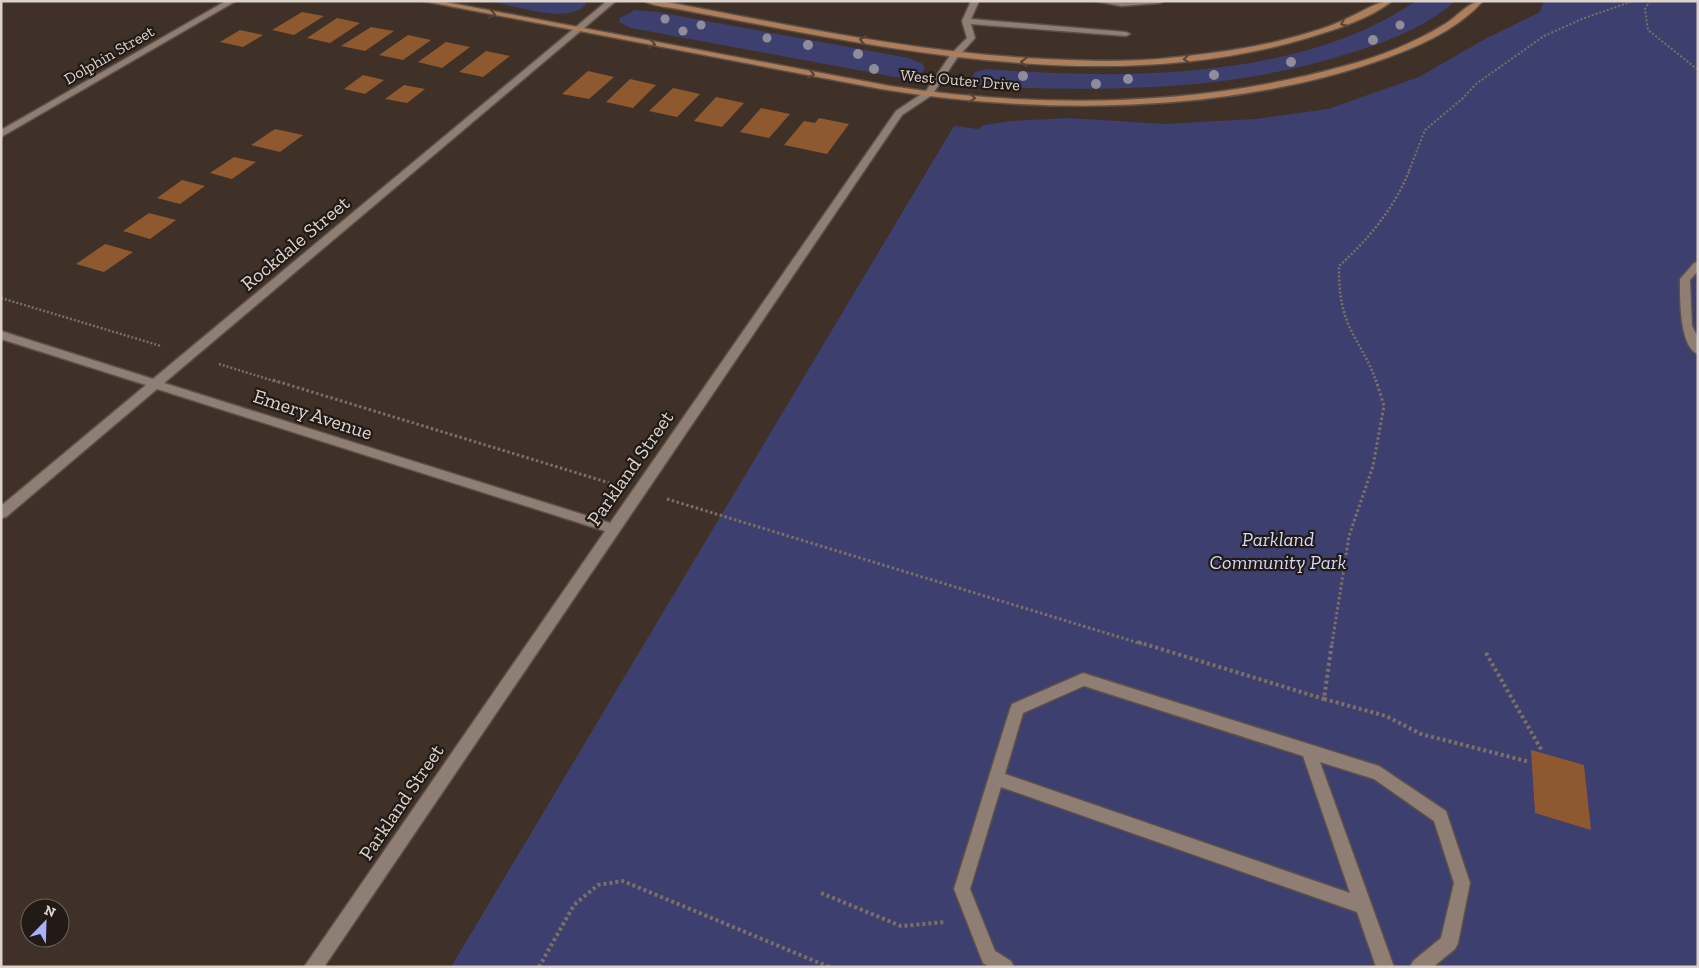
<svg xmlns="http://www.w3.org/2000/svg" width="1699" height="968" viewBox="0 0 1699 968" font-family="'Zilla Slab',serif">
  <style>
    .green { fill: #3d406f }
    .building { fill: #8f5930 }
    .lines { fill: none; stroke-linecap: round; stroke-linejoin: round }
    .minor-casing { stroke: #5d5048; stroke-width: 3 }
    .major-casing { stroke: #5d5048; stroke-width: 3 }
    .path-far3 { stroke: #7b6f66; stroke-width: 2; stroke-dasharray: 2 2; stroke-linecap: butt }
    .path-far2 { stroke: #7b6f66; stroke-width: 2.5; stroke-dasharray: 2 2; stroke-linecap: butt }
    .path-far1 { stroke: #7b6f66; stroke-width: 3; stroke-dasharray: 2.5 2.5; stroke-linecap: butt }
    .path { stroke: #7b6f66; stroke-width: 4; stroke-dasharray: 3 3; stroke-linecap: butt }
    .minor { fill: #8f7e73; fill-rule: evenodd }
    .major { fill: #ae7d5a; fill-rule: evenodd }
    .tree { fill: #908c9b }
    .oneway { stroke: #594231 }
    .labels { text-anchor: middle; dominant-baseline: central; stroke-width: 4.5; stroke-linejoin: round; paint-order: stroke }
    .far-street-label { font-size: 16px; fill: #dcd3cc; stroke: #211a16 }
    .street-label { font-size: 20px; fill: #dcd3cc; stroke: #211a16 }
    .park-label { font-size: 20px; font-style: italic; fill: #d3d7fa; stroke: #211a16 }
  </style>
  <rect width="100%" height="100%" fill="#3f3127"/>
  <path class="green" d="M490,1H585L586,4C570,25 514,6 490,1Z
    M1416,1H1455C1426,27 1387,42 1350,53C1232,91 1112,91 990,87L977,85L971,80L975,72L988,69C1122,80 1301,80 1416,1Z
    M1544,1H1698V967H451L954,126L978,129L984,125L1012,121L1068,118L1165,124L1256,119L1328,109L1419,77L1487,38L1540,12Z
    M635,10L657,12L909,58L923,64L925,69C918,78 906,78 895,77L631,28L619,22L620,18Z"/>
  <path class="building" d="M302,12L324,16L294,35L272,30Z
    M337,18L360,23L330,43L307,38Z
    M371,27L394,31L365,51L341,46Z
    M240,30L263,35L243,47L220,42Z
    M408,35L431,40L403,60L379,55Z
    M446,42L470,47L442,68L418,62Z
    M486,51L510,56L483,77L459,72Z
    M588,71L614,77L589,99L562,94Z
    M363,75L384,80L365,94L344,89Z
    M630,79L656,85L633,108L606,102Z
    M404,85L425,89L407,103L385,99Z
    M673,88L700,94L677,117L649,111Z
    M716,97L744,103L722,127L694,121Z
    M761,108L790,114L769,138L740,132Z
    M819,118L849,124L827,154L784,145L804,121L815,123Z
    M275,129L303,135L280,152L251,145Z
    M234,157L256,162L232,179L210,173Z
    M182,180L205,186L180,204L157,198Z
    M149,213L176,220L150,239L123,231Z
    M105,244L133,252L104,272L76,264Z
    M1531,750L1584,765L1591,830L1535,813Z"/>
  <g class="lines">
    <g class="minor-casing">
      <path id="minor" d="M226,1H236L1,137V130Z
        M607,1H616L164,383L610,523L896,111L926,91L951,54L967,38L962,21L971,1H979L971,19L1126,32L1130,34L1126,36L971,24L975,38L957,58L932,95L902,115L324,967H304L605,531L157,389L6,517L1,518V506L146,385L1,339V331L153,379Z
        M1095,1H1164L1160,3L1121,6Z
        M1698,262V271L1690,280L1692,326L1698,337V354C1679,348 1680,295 1680,279L1694,263Z
        M1083,673L1379,766L1446,811L1470,883L1458,943L1455,949L1433,967H1410L1413,961L1441,938L1454,883L1434,821L1374,779L1320,762L1394,967H1376L1357,912L1001,787L970,889L995,951L1011,961L1014,967H989L983,963L954,889L1010,709L1012,704ZM1084,686L1303,756L1350,893L1005,774L1023,713Z"/>
    </g>
    <g class="major-casing">
      <path id="major" d="M423,1H440L890,86C1040,109 1198,107 1344,66C1379,57 1414,43 1445,24C1457,17 1469,1 1483,1C1455,32 1413,49 1375,62C1222,114 1040,115 881,89Z
        M644,1H661C789,25 916,53 1046,59C1083,61 1122,62 1159,59C1209,54 1259,48 1308,33C1322,29 1336,24 1350,17C1364,11 1377,1 1392,1C1370,19 1331,31 1304,39C1126,91 935,58 757,24C730,19 704,14 678,9C667,7 653,6 644,1Z"/>
    </g>
    <path class="path-far3" d="M1650,1L1645,9L1648,30L1698,70
      M1409,171L1425,130L1462,99L1476,84L1544,36L1582,19L1633,1"/>
    <path class="path-far2" d="M1,298L161,346
      M219,364L277,382
      M1376,382C1370,360 1355,342 1347,321C1340,303 1339,285 1339,266C1369,239 1395,207 1410,169"/>
    <path class="path-far1" d="M273,380L613,484
      M667,499L1142,644
      M1332,644L1349,536L1373,466L1384,406L1376,380"/>
    <path class="path" d="M1138,642L1324,699L1332,642
      M1486,653L1542,751
      M1324,699L1386,716L1421,734L1530,762
      M821,893L901,926L946,922
      M539,967L574,905L598,885L623,881L829,967"/>
    <use href="#minor" class="minor"/>
    <use href="#major" class="major"/>
  </g>
  <g class="tree">
    <circle cx="665" cy="19" r="4.5"/>
    <circle cx="701" cy="25" r="4.5"/>
    <circle cx="1400" cy="25" r="4.5"/>
    <circle cx="683" cy="31" r="4.5"/>
    <circle cx="767" cy="38" r="4.5"/>
    <circle cx="1373" cy="40" r="5"/>
    <circle cx="808" cy="45" r="5"/>
    <circle cx="858" cy="54" r="5"/>
    <circle cx="1291" cy="62" r="5"/>
    <circle cx="874" cy="69" r="5"/>
    <circle cx="1214" cy="75" r="5"/>
    <circle cx="1023" cy="76" r="5"/>
    <circle cx="1128" cy="79" r="5"/>
    <circle cx="1096" cy="84" r="5"/>
  </g>
  <defs><path id="oneway-chevron" d="M-2-3.5L2.5 0L-2 3.5" fill="none" stroke-width="1.6" stroke-linecap="round" stroke-linejoin="round" transform="scale(1.25)"/></defs>
  <g class="oneway">
    <use href="#oneway-chevron" transform="translate(492 14) rotate(11)"/>
    <use href="#oneway-chevron" transform="translate(1344 23) rotate(157)"/>
    <use href="#oneway-chevron" transform="translate(863 40) rotate(-170)"/>
    <use href="#oneway-chevron" transform="translate(652 44) rotate(11)"/>
    <use href="#oneway-chevron" transform="translate(1187 59) rotate(174)"/>
    <use href="#oneway-chevron" transform="translate(1024 62) rotate(-177)"/>
    <use href="#oneway-chevron" transform="translate(811 74) rotate(11)"/>
    <use href="#oneway-chevron" transform="translate(972 98) rotate(4)"/>
  </g>
  <g class="labels">
    <g class="far-street-label">
      <text transform="translate(109 55) rotate(-30)">Dolphin Street</text>
      <text transform="translate(960 80) rotate(5)">West Outer Drive</text>
    </g>
    <g class="street-label">
      <text transform="translate(295 243) rotate(-40)">Rockdale Street</text>
      <text transform="translate(313 414) rotate(18)">Emery Avenue</text>
      <text transform="translate(630 468) rotate(-55)">Parkland Street</text>
      <text transform="translate(401 802) rotate(-56)">Parkland Street</text>
    </g>
    <g class="park-label">
      <text x="1278" y="539">Parkland<tspan x="1278" dy="23">Community Park</tspan></text>
    </g>
  </g>
  <rect width="1699" height="968" fill="none" stroke="#dcd3cc" stroke-width="5"/>
  <g transform="translate(45 923) rotate(23)"><circle r="24" fill="#211a16" stroke="#6c645f"/>
  <path d="M0-4L9 19L0 12L-9 19Z" fill="#a9b0fc"/>
  <text y="-8" font-size="14" font-weight="bold" text-anchor="middle" fill="#dcd3cc">N</text>
  </g>
</svg>
